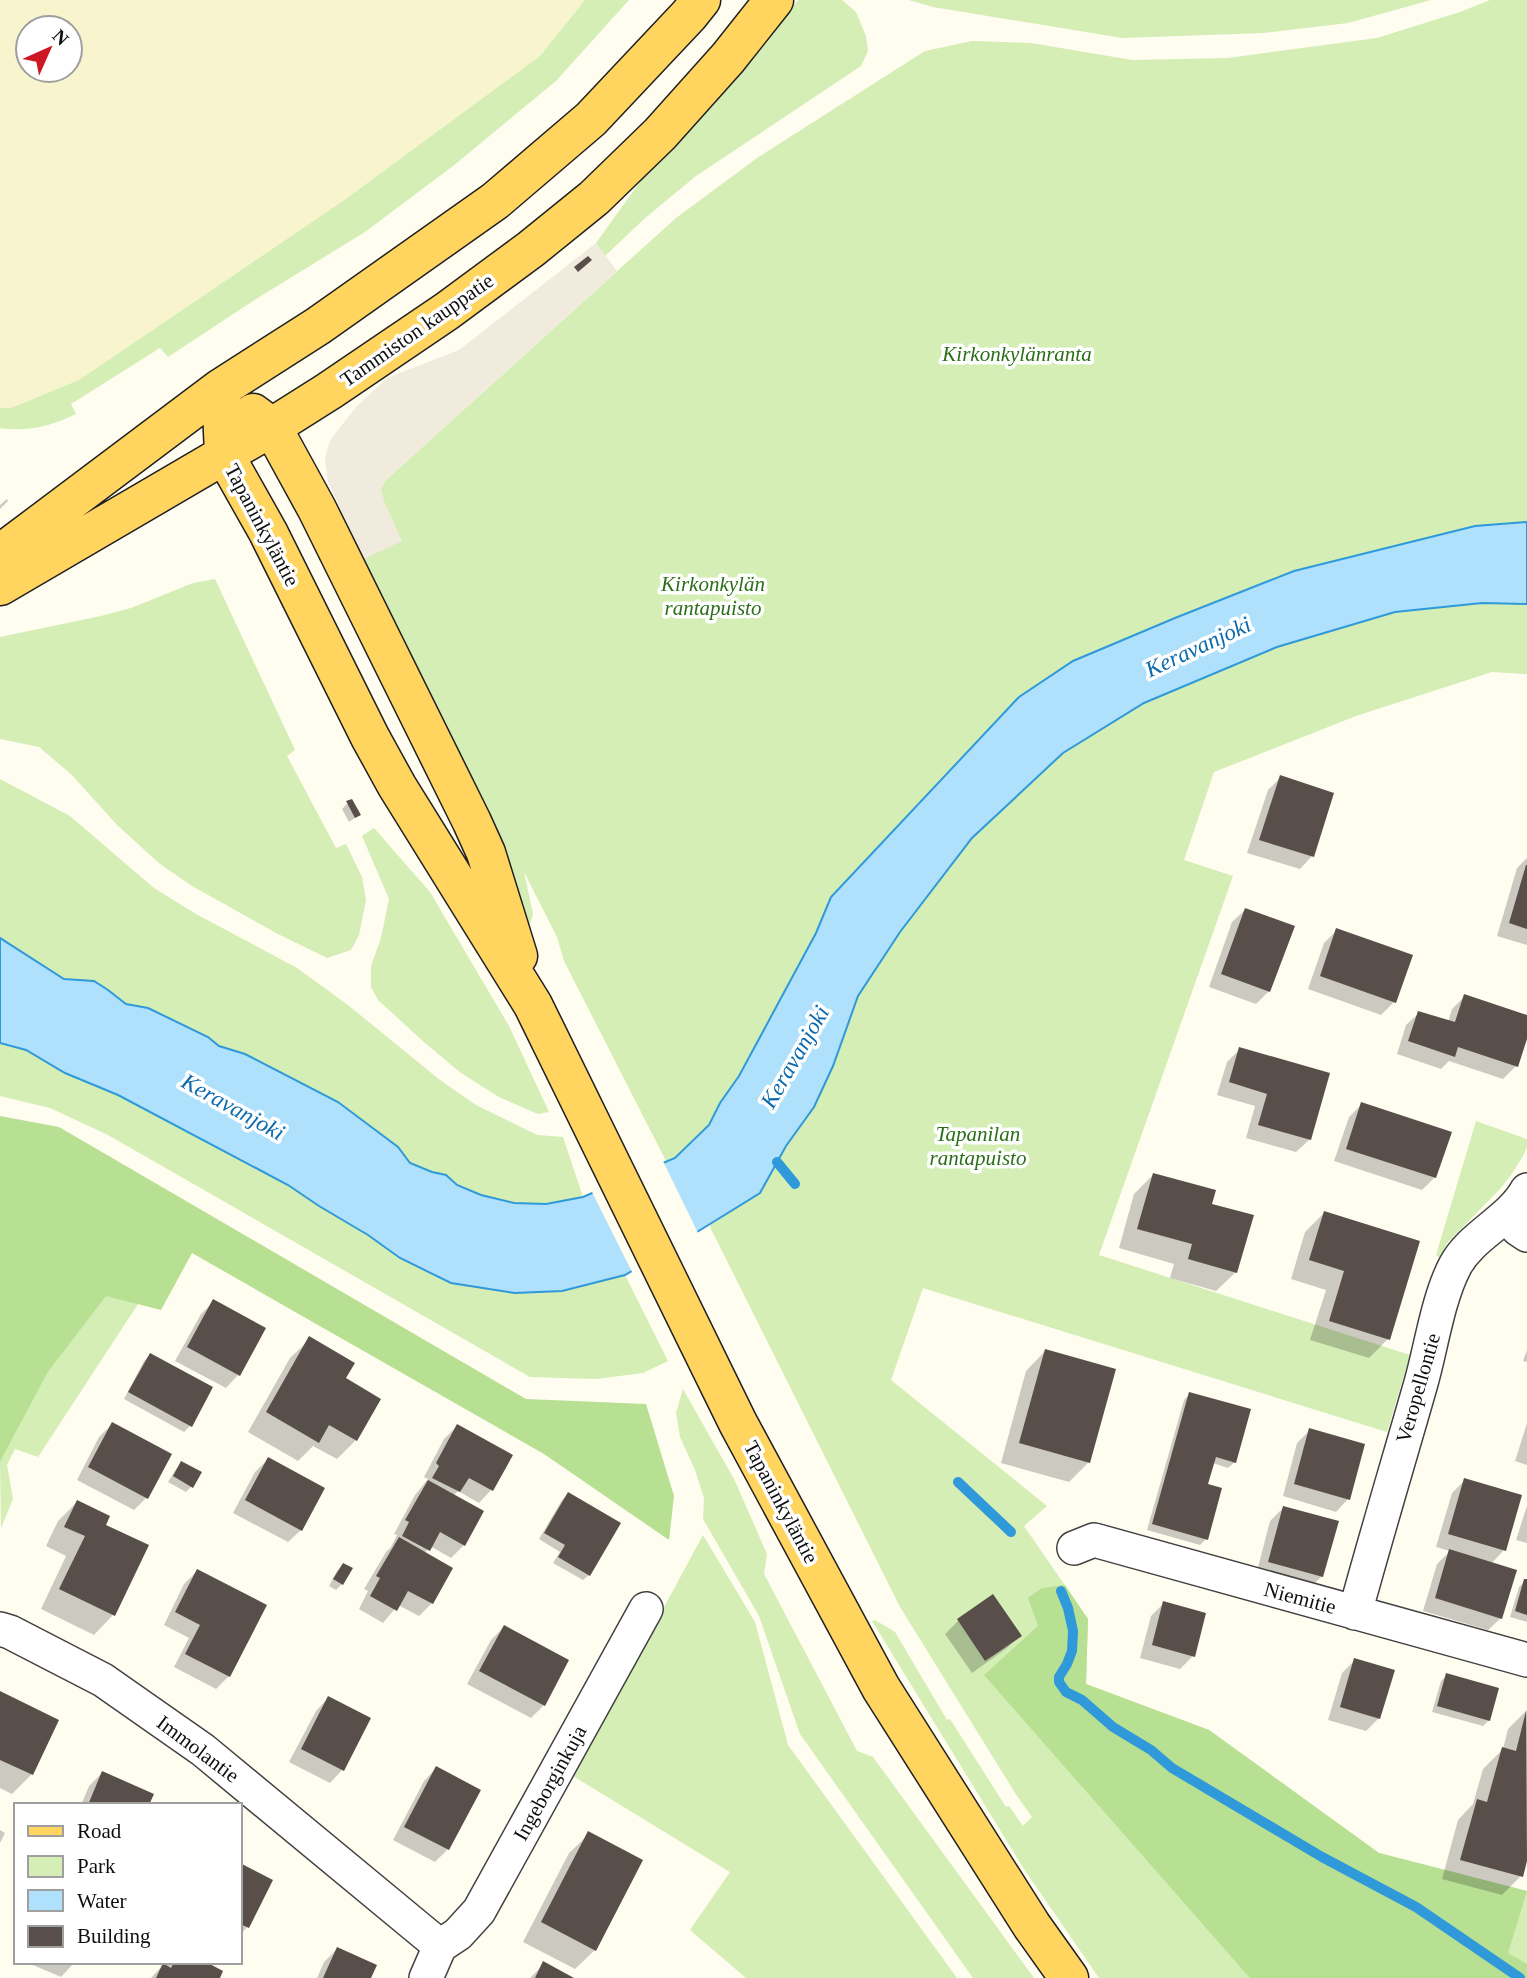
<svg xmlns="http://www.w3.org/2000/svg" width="1527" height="1978" viewBox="0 0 1527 1978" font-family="'Times New Roman',serif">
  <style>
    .farmland { fill: #f8f4cd; fill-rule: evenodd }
    .green { fill: #d4eeb5 }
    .forest { fill: #b7e093 }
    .plaza { fill: #f1ebde }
    .water { fill: #afe1fc; stroke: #2f99da; stroke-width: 2 }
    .pier { fill: #fffcf0 }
    .shadow { fill: #0003 }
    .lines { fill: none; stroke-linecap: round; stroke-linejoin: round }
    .stream { stroke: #2f99da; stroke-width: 10 }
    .building { fill: #594f4a }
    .street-casing { stroke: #424242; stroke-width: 36 }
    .primary-casing { stroke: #202020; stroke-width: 41 }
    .street { stroke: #fff; stroke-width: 33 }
    .primary { stroke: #ffd560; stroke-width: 38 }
    .labels { text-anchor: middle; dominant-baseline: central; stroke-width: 7; stroke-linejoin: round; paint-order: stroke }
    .street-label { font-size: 21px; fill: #0f0f0f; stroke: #fff }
    .park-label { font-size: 21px; font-style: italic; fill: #2b6e18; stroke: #fff }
    .water-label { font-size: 23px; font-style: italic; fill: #0b6aae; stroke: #fff }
  </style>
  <rect width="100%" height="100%" fill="#fffcf0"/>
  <path class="farmland" d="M0,0H585L540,56L343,201L79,380L11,408H0ZM28,28H70V70H28Z"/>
  <path class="green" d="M585,0H629L556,81L453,166L365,232L256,299L168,357L160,348L71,404L76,414C51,426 28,432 0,428V408H11L79,380L343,201L540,56Z
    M798,0H842L856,12L866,36L868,51L861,66L696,176L644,219L605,256L596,243L642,179L729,87Z
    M909,0H1431L1348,23L1263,33L1122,38L933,7Z
    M1490,0H1527V522L1475,526L1294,571L1175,618L1073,661L1019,697L831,897L816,933L739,1076L720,1103L709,1125L675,1158L666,1161L564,961L557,937L524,872L533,914L529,927L479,801L451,736L364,559L381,488L386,480L676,218L757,158L925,51L972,41L1031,43L1132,60L1228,58L1377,38L1460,12Z
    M215,579L295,750L287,756L336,848L346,844L362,877L366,900L359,935L351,950L327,958L276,933L192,886L160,864L117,825L72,775L39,747L0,739V637L101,616L131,608L193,583Z
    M1482,603L1527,604V674L1492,672L1356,716L1214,772L1184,860L1233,876L1099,1255L1410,1355L1387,1432L923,1288L891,1380L1047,1506L1024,1526L1088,1619L1086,1684L1209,1730L1379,1853L1527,1891V1978H1099L1024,1869L872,1621L875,1620L895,1632L947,1720L950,1719L1006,1807L1009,1806L1023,1826L1032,1817L1017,1796L900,1607L711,1229L710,1225L760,1193L786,1146L814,1107L833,1066L858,996L900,932L972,838L1063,753L1144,703L1277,647L1395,612Z
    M0,779L70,816L154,888L196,914L297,968L348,1005L440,1080L476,1105L537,1135L563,1137L583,1197L546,1204L514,1203L481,1195L457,1185L446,1175L432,1172L410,1163L398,1147L245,1054L219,1046L208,1037L148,1008L126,1004L108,990L94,981L64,979L0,938Z
    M374,828L430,892L509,1026L549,1112L538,1114L499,1097L461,1073L425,1043L378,1000L371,987V966L381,938L389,899L362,836Z
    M0,1043L26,1050L65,1073L118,1095L288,1185L319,1206L368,1235L400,1258L562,1291L625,1275L668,1361L643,1373L596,1379L530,1377L108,1135L50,1108L0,1096Z
    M1476,1121L1527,1139V1147L1523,1156L1511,1175L1500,1189L1447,1243L1440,1258L1436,1255Z
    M106,1295L138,1304L38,1457L15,1449L7,1465L13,1499L1,1528L0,1462L48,1372Z
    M683,1389L734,1479L767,1554L764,1574L857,1751L873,1757L1034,1978H973L800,1734L759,1616L703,1519L704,1498L695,1470L680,1437L676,1413Z
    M703,1535L755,1622L788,1745L957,1978H746L690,1930L730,1872L573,1776Z"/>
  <path class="forest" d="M0,1116L59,1127L526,1399L646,1404L674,1496L669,1540L544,1454L192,1253L161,1310L106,1296L48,1372L0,1462Z
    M1065,1585L1088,1619L1086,1684L1209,1730L1379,1853L1527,1891L1508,1953L1527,1964V1978H1250L984,1675L1038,1626L1028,1598L1042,1588Z"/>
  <path class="plaza" d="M596,243L617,271L386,480L381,488L384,501L402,541L364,559L328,482L325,458L330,440L357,406L387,378L459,350Z"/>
  <path class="water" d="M1527,522V604L1482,603L1395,612L1277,647L1144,703L1063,753L972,838L900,932L858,996L833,1066L814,1107L786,1146L760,1193L676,1245L625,1275L562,1291L515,1293L451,1283L400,1258L368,1235L319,1206L288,1185L118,1095L65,1073L26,1050L0,1043V938L64,979L94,981L108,990L126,1004L148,1008L208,1037L219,1046L245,1054L338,1102L398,1147L410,1163L432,1172L446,1175L457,1185L481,1195L514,1203L546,1204L583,1197L675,1158L709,1125L720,1103L739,1076L816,933L831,897L1019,697L1073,661L1175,618L1294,571L1475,526Z"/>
  <path class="pier" d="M662,1159L699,1235L633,1274L591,1190Z"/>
  <path class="shadow" d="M7,499L8,501L0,509V505Z
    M1281,777L1312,856L1300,869L1247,853L1268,790Z
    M348,803L359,815L349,822L342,809Z
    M1527,858V945L1497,936L1517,868Z
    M1245,910L1269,991L1256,1004L1209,987L1232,922Z
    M1337,930L1394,1002L1381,1015L1308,989L1324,943Z
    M1465,996L1527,1017V1033L1516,1066L1503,1079L1449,1061L1441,1069L1397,1054L1406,1025L1419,1013L1448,1022L1452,1009Z
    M1240,1049L1328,1074L1309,1140L1296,1152L1246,1138L1255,1106L1217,1095L1227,1062Z
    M1362,1104L1435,1177L1422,1190L1334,1161L1349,1117Z
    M1154,1174L1209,1205L1236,1272L1216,1291L1170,1278L1174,1264L1119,1248L1134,1194Z
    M1324,1213L1388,1339L1369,1358L1310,1340L1326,1290L1291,1279L1305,1232Z
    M214,1301L264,1329L238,1375L226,1388L175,1361L201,1314Z
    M310,1339L344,1379L356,1440L337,1459L313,1446L298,1461L248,1432L290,1358Z
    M1527,1350V1362L1523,1361Z
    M1045,1351L1089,1462L1069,1482L1001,1463L1026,1371Z
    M150,1355L190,1426L184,1432L124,1399L144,1361Z
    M1190,1394L1235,1462L1228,1468L1213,1463L1206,1485V1539L1200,1545L1147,1530L1184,1400Z
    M1527,1423V1465L1515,1461Z
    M112,1424L146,1498L134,1510L77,1480L99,1437Z
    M457,1426L491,1490L479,1503L458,1491L453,1496L464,1545L451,1558L430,1546L424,1554L432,1603L419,1616L398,1605L383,1623L359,1609L368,1591L364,1589L386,1552L391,1547L397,1535L394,1534L415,1495L428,1479L424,1477L444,1439Z
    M1310,1430L1348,1499L1336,1512L1283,1496L1297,1443Z
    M268,1459L301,1530L288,1542L233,1513L255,1472Z
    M182,1463L192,1486L186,1492L168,1482L176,1469Z
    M1465,1480L1504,1550L1491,1564L1501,1618L1488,1630L1423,1611L1437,1564L1450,1551L1436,1547L1452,1493Z
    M568,1494L589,1575L583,1580L553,1563L560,1552L539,1539L562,1500Z
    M77,1502L103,1525L147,1546L113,1615L94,1635L41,1609L66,1556L46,1546L58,1521Z
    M1527,1506V1543L1516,1540Z
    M1283,1508L1322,1576L1309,1589L1256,1575L1270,1521Z
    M343,1565L350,1569L342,1584L336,1590L329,1586L337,1571Z
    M197,1571L229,1676L216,1689L174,1667L189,1638L164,1625L184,1584Z
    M1525,1581H1527V1622L1510,1617L1519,1587Z
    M992,1597L1019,1636L1007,1648L972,1673L945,1634L958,1621Z
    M1164,1603L1193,1656L1180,1669L1140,1658L1151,1616Z
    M504,1627L544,1705L531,1718L467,1684L491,1640Z
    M1355,1660L1379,1718L1366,1731L1328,1720L1342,1673Z
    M1447,1675L1489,1720L1483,1726L1432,1712L1441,1681Z
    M0,1693L57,1721L32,1774L12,1794L0,1788Z
    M328,1698L342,1770L330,1783L289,1762L316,1711Z
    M1527,1710V1854L1521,1876L1502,1895L1442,1879L1458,1820L1473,1804L1483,1769L1503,1749L1508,1729Z
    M436,1768L479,1790L448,1849L435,1862L393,1840L424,1781Z
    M102,1773L148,1805H81L89,1786Z
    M0,1830L5,1833L0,1843Z
    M589,1834L595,1950L575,1969L523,1942L569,1853Z
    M240,1865L271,1881L247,1927L240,1935Z
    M337,1949L369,1978H317L324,1962Z
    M26,1962H75L61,1977Z
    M170,1962H202L218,1978H151L163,1965L166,1967Z
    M544,1964L571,1978H530Z"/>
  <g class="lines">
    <path class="stream" d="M777,1162L795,1184
      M958,1482L1011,1532
      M1061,1591L1068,1608L1073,1631L1072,1651L1067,1664L1059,1677V1682L1066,1692L1082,1700L1113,1727L1151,1750L1172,1768L1322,1857L1416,1907L1520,1978"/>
  </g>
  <path class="building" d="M588,256L592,260L578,272L574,267Z
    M1280,775L1334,793L1314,857L1259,840Z
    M352,799L361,815L355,818L346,801Z
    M1526,865H1527V929L1509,923Z
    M1245,908L1295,926L1270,992L1221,974Z
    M1336,928L1413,955L1396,1003L1320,976Z
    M1464,994L1527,1015V1039L1518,1067L1458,1047L1455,1057L1408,1041L1418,1011L1455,1022Z
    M1239,1047L1330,1073L1311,1140L1258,1125L1267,1094L1229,1082Z
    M1361,1102L1452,1132L1436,1178L1346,1149Z
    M1153,1173L1216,1190L1212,1204L1254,1215L1237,1273L1188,1259L1192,1244L1137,1229Z
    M1324,1211L1420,1241L1390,1340L1329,1321L1344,1271L1309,1260Z
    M213,1299L266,1328L240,1376L187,1347Z
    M309,1336L355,1363L346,1378L381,1399L357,1441L329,1425L319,1443L266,1412Z
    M1045,1349L1116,1369L1090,1463L1019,1443Z
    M150,1353L213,1387L192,1427L128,1392Z
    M1189,1392L1251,1409L1236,1463L1216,1457L1208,1484L1222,1488L1208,1540L1152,1524Z
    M112,1422L172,1454L148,1499L88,1467Z
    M457,1424L513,1455L493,1491L469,1478L460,1492L432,1478L439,1466L436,1463Z
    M1309,1428L1365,1444L1350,1500L1294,1484Z
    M268,1457L325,1488L302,1531L245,1500Z
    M181,1461L202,1472L193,1488L173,1476Z
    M1464,1478L1522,1495L1506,1551L1448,1534Z
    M428,1480L484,1511L465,1546L440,1532L430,1551L402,1536L409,1522L405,1520Z
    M568,1492L621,1523L590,1576L558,1557L565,1545L544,1533Z
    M77,1500L110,1516L106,1525L149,1545L115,1616L59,1589L85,1536L64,1527Z
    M1283,1506L1339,1521L1323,1577L1268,1562Z
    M399,1537L453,1568L433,1604L408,1591L397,1611L370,1596L380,1578L376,1576Z
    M1449,1549L1517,1570L1502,1619L1435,1598Z
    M343,1563L353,1568L343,1585L333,1579Z
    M197,1569L267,1605L230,1677L185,1654L200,1625L175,1612Z
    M1524,1579H1527V1615L1515,1611Z
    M993,1594L1022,1636L985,1661L957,1619Z
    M1163,1601L1206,1613L1195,1657L1152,1645Z
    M504,1625L569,1660L545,1706L479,1671Z
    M1354,1658L1395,1670L1380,1719L1340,1707Z
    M1446,1673L1499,1688L1490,1721L1437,1706Z
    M0,1691L59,1720L33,1775L0,1760Z
    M328,1696L371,1718L344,1771L301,1749Z
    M1526,1711L1527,1861L1523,1877L1460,1860L1477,1799L1487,1802L1502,1747L1516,1751Z
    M436,1766L481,1790L449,1850L404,1827Z
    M102,1771L154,1794L149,1805H88Z
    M588,1831L643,1860L596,1951L541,1922Z
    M240,1863L273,1880L249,1928L240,1924Z
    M337,1947L377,1965L371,1978H323Z
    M543,1961L574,1978H535Z
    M174,1962H206L223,1971L220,1978H156L163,1963L171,1968Z"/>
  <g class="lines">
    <g class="street-casing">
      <path id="street" d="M1506,1215L1518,1229L1527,1235
        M1074,1548L1094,1540L1527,1660
        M1355,1613C1376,1536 1399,1460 1421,1383C1431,1348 1438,1298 1455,1266C1471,1235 1510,1221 1527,1190
        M0,1629L10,1632L103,1680L203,1750L440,1946L426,1978
        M440,1946L458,1934L479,1911L646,1609"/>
    </g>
    <g class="primary-casing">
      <path id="primary" d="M221,388L224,454L268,532L370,737L397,786L533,1005L738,1423L881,1688L1032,1926L1069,1978
        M253,413L272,427L317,509L472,822L486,853L518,956
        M0,554L221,388L318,326L495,201L591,119L689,15L701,0
        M0,586L272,427L329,391L447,311L531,249L594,198L660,134L728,58L774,0"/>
    </g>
    <use href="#street" class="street"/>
    <use href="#primary" class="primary"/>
  </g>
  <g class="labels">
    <g class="street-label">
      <text transform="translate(417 330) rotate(-35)">Tammiston kauppatie</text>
      <text transform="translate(262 525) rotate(62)">Tapaninkyläntie</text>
      <text transform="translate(1418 1388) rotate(-74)">Veropellontie</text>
      <text transform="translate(781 1502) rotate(62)">Tapaninkyläntie</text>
      <text transform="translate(1300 1598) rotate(15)">Niemitie</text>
      <text transform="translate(198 1749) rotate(37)">Immolantie</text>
      <text transform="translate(550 1783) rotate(-61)">Ingeborginkuja</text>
    </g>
    <g class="park-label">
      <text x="1017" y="354">Kirkonkylänranta</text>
      <text x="713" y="584">Kirkonkylän<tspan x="713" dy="24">rantapuisto</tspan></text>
      <text x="978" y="1134">Tapanilan<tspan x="978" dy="24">rantapuisto</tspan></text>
    </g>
    <g class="water-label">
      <text transform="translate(1198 647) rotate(-25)">Keravanjoki</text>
      <text transform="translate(795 1057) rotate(-60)">Keravanjoki</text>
      <text transform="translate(233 1107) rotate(29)">Keravanjoki</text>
    </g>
  </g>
  <rect x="14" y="1803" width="228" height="161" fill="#ffffff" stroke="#9f9f9f" stroke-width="2"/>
  <rect x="28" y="1826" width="35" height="10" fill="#ffd560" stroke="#9f9f9f" stroke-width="2"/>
  <text x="77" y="1838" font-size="21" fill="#0f0f0f">Road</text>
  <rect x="28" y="1856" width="35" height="21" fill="#d4eeb5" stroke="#9f9f9f" stroke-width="2"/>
  <text x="77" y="1873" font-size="21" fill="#0f0f0f">Park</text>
  <rect x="28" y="1890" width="35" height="21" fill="#afe1fc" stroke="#9f9f9f" stroke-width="2"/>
  <text x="77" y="1908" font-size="21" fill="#0f0f0f">Water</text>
  <rect x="28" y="1926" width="35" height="21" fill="#594f4a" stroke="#9f9f9f" stroke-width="2"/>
  <text x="77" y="1943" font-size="21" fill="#0f0f0f">Building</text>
  <g transform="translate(49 49) rotate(45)"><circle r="33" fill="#ffffff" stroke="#9f9f9f" stroke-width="2"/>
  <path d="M0-5L12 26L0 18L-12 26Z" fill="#cd1824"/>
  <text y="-10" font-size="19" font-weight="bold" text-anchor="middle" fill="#0f0f0f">N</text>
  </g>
</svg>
